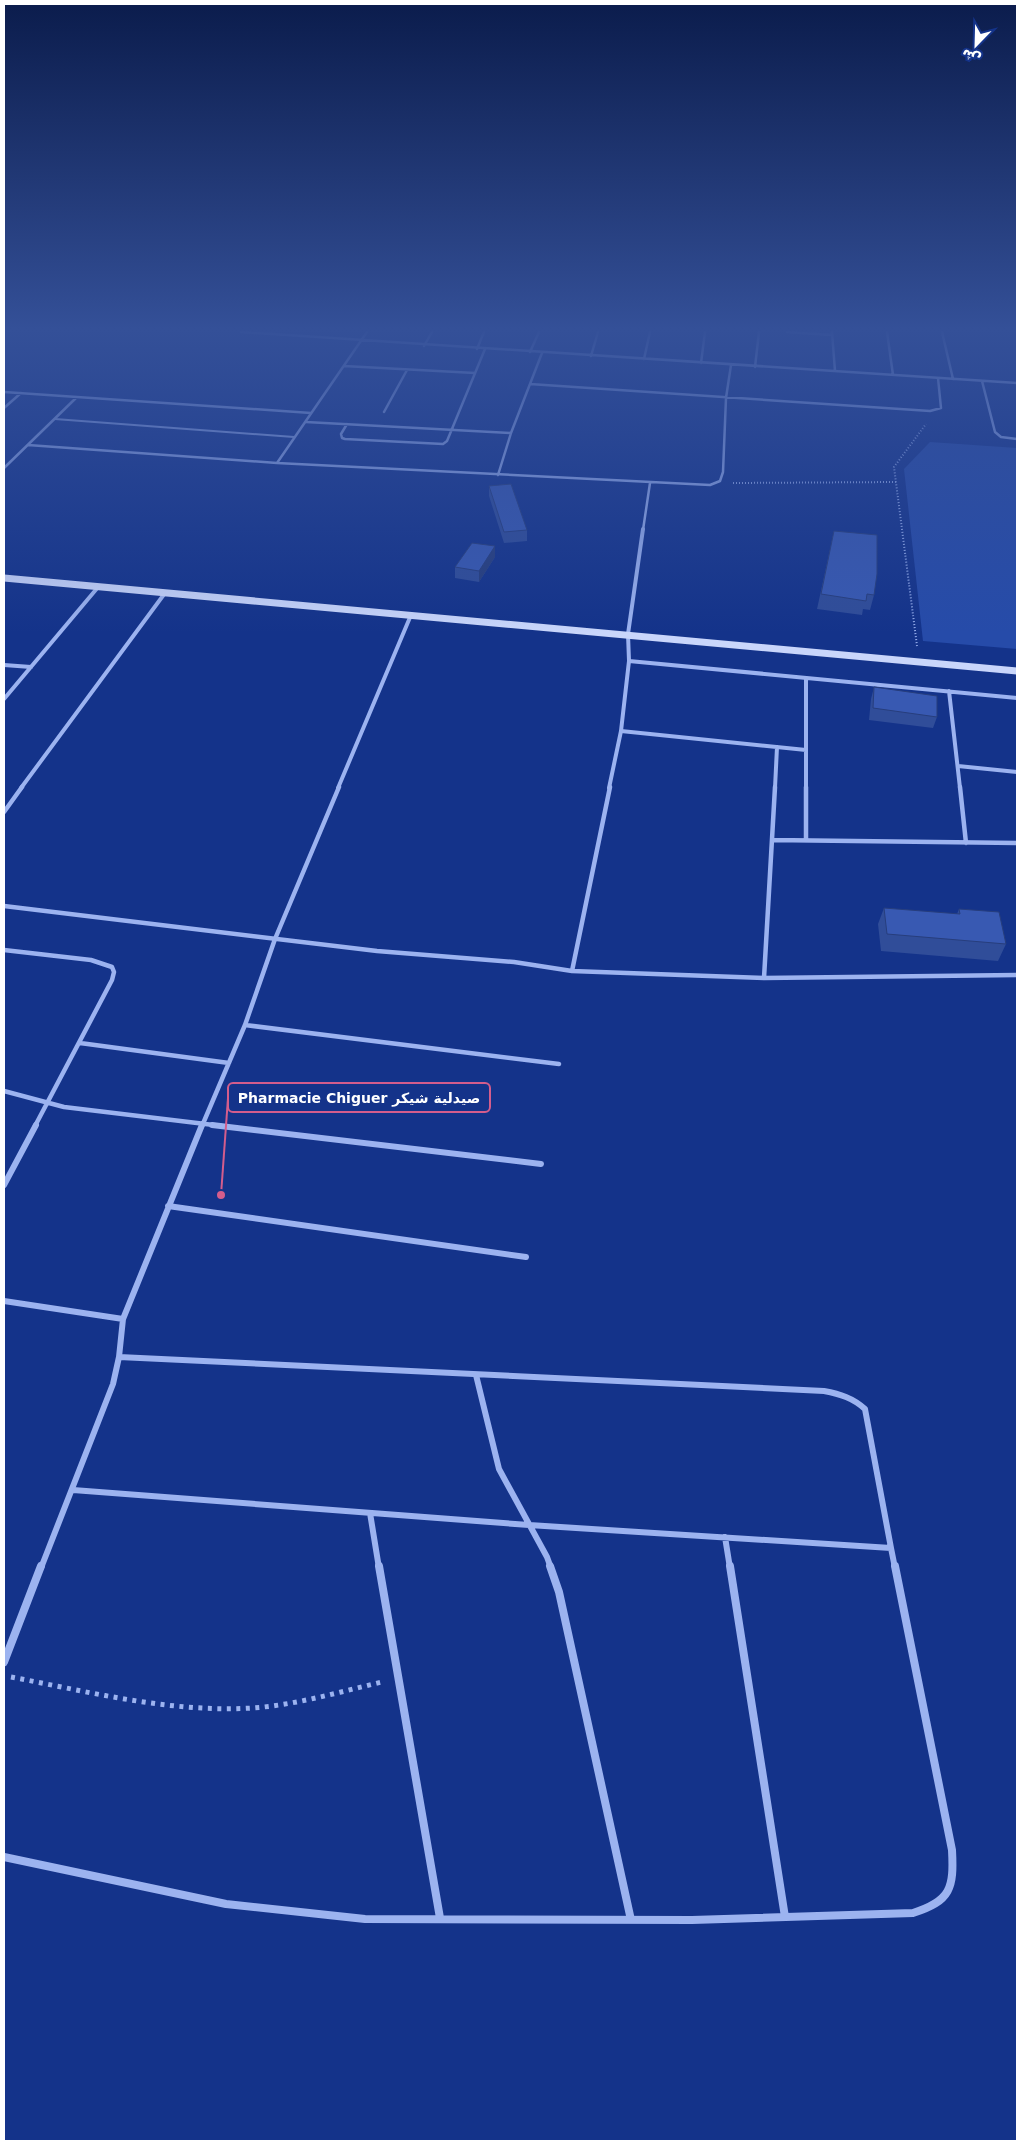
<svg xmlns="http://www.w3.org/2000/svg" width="1021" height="2145" viewBox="0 0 1021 2145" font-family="'DejaVu Sans','Noto Naskh Arabic',sans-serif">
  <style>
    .green { fill: #264ba9 }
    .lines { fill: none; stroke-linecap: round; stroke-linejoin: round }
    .path-far1 { stroke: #9cb3f0; stroke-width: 2; stroke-dasharray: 1 2; stroke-linecap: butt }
    .path { stroke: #9cb3f0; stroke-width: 5; stroke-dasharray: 4 5.5; stroke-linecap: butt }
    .lane { stroke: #9cb3f0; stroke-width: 2 }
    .street-far4 { stroke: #9cb3f0; stroke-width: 2.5 }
    .street-far3 { stroke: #9cb3f0; stroke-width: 4 }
    .street-far2 { stroke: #9cb3f0; stroke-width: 4.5 }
    .street-far1 { stroke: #9cb3f0; stroke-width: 6 }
    .street { stroke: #9cb3f0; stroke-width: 8 }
    .secondary { stroke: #c9d6fb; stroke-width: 7 }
    .wall { fill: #304d99 }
    .shaded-wall { fill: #273e7d }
    .building { fill: #3859b2; stroke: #273e7d }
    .leader { fill: none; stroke: #d45d8c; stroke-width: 2 }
    .callout-dot { fill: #d45d8c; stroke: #14338a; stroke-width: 2 }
    .callout { fill: #14338a; stroke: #d45d8c; stroke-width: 2 }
    .callout-label { font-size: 14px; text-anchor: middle; font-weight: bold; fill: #fff }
  </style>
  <rect width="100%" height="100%" fill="#14338a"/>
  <path class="green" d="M930,442L1017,448V649L923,641L904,469Z"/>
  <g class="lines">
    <path class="path-far1" d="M733,483L896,482
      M917,646L894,467L926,424"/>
    <path class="path" d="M11,1677C90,1692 171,1713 252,1708C296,1705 339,1692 382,1682"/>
    <path class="lane" d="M55,419L294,437"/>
    <path class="street-far4" d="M241,332L1017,383
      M787,332L832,335
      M832,332L835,371
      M887,332L893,375
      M942,332L953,379
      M424,346L432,332
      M477,349L484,332
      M530,352L539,332
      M591,356L598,332
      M644,359L650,332
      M701,363L705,332
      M344,366L475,373
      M755,367L759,332
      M982,381L995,432L1001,437L1017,439
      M530,384L930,411L941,408L938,378
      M4,392L311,413
      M4,408L21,393
      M384,412L407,370
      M306,422L511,433
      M347,424L341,434L342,438L345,439L443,444L447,441L485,349
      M28,445L277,463L710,485L720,481L723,472L726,398L731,365
      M277,463L367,332
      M4,468L77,397
      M498,475L511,433L542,353
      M643,530L650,483"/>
    <path class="street-far3" d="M629,661L1017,698
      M4,665L31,667
      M806,678V788
      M949,691L960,788
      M4,699L99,586
      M621,731L806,750
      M958,766L1017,772
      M21,788L165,593
      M338,788L411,615
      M609,788L621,731L629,661L628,634L643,529
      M775,788L777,747"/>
    <path class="street-far2" d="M806,787V840
      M960,787L966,843
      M4,812L22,787
      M772,840L1017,843
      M4,906L377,951L514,962L572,971L764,978L1017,975
      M4,950L91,960L112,967L114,972L112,980L35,1126
      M572,971L610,787
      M764,978L775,787
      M245,1025L559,1064
      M80,1043L229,1063
      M4,1091L64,1107L222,1126
      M202,1126L245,1025L275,939L339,787"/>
    <path class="street-far1" d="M212,1125L541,1164
      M4,1185L36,1125
      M168,1206L526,1257
      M4,1301L123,1319
      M119,1357L824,1391C840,1394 853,1398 865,1409L891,1548
      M476,1375L499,1469L547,1557L551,1568
      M73,1490L529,1525L891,1548L895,1568
      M370,1513L379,1568
      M725,1537L730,1568
      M41,1568L113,1384L119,1357L123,1319L202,1125"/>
    <path class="street" d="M379,1566L440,1918
      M550,1566L559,1592L631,1920
      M730,1566L785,1917
      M4,1662L41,1566
      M4,1857L226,1904L365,1919L692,1920L913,1913C951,1901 954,1888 952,1850L895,1566"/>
    <path class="secondary" d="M4,578L1017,671"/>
  </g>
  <path class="wall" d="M489,486L527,530V541L504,543L489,496Z
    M834,531L874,595L870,610L863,609L862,615L817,609Z
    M495,557L479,582L455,578V567Z
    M874,687L937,717L933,728L869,720L871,699Z
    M884,908L957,914L959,909L1006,944L998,961L881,951L878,924Z"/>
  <path class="shaded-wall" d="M495,546V557L479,582V571Z"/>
  <path class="building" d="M511,484L527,530L504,532L489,486Z
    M834,531L877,535V574L874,595L867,594L866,601L821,594Z
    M472,543L495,546L479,571L455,567Z
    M874,687L937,696V717L873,708Z
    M884,908L960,914L959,909L999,912L1006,944L887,934Z"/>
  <linearGradient id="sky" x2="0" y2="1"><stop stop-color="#0b1c4c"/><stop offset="0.52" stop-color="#345098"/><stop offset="1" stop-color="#345098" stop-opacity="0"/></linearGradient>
  <rect width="1021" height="633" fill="url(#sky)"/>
  <path class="leader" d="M221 1195L228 1098"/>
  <circle class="callout-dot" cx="221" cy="1195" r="5"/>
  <rect class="callout" x="228" y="1083" width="262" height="29" rx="5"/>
  <g class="callout-label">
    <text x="359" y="1103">Pharmacie Chiguer صيدلية شيكر</text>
  </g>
  <rect width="1021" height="2145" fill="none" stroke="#ffffff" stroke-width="10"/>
  <g transform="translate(976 45) rotate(203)" stroke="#14338a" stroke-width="4" paint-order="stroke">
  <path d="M0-4L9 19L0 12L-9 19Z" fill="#ffffff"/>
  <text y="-8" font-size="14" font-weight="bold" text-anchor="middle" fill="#ffffff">ش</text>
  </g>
</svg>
